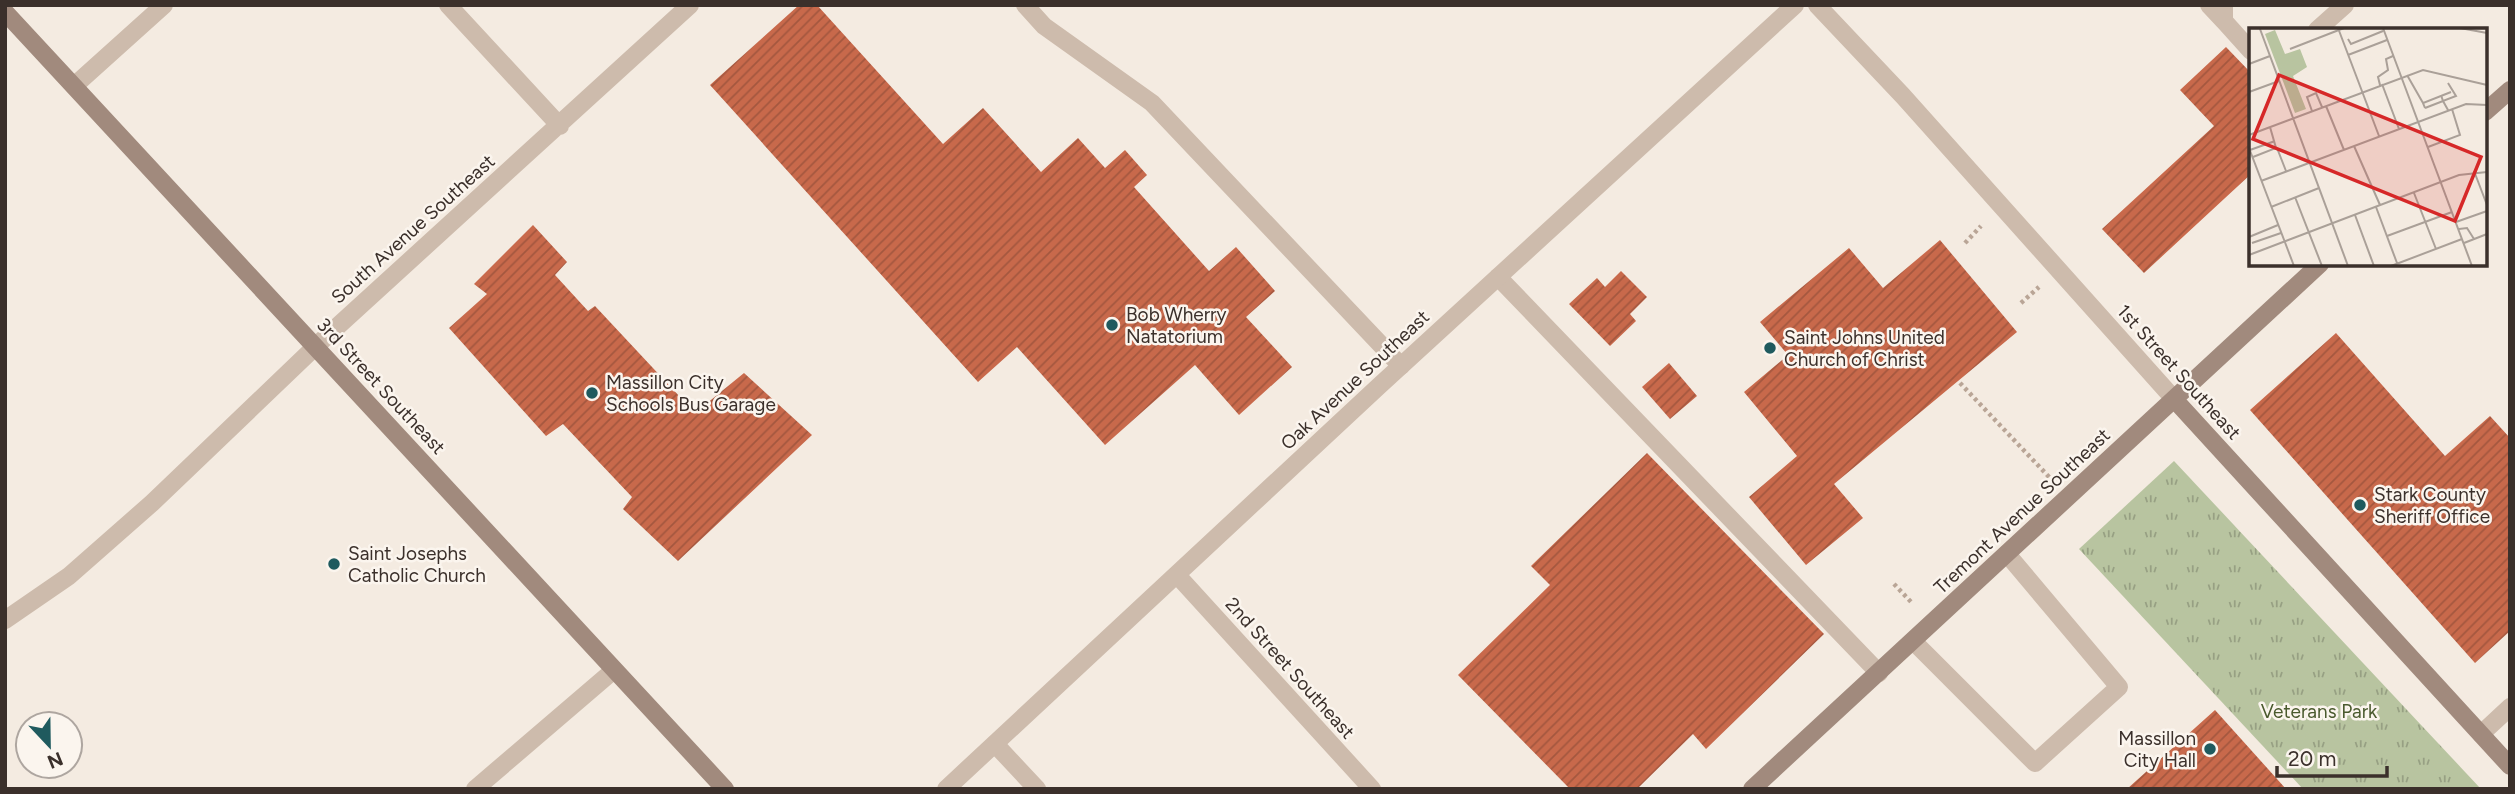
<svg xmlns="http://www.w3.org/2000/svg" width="2515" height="794" viewBox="0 0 2515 794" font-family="Figtree,sans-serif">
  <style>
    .grass { fill: url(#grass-tufts) }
    .building { fill: url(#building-hatch) }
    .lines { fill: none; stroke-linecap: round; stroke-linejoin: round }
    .path { stroke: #b9a596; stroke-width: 4.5; stroke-dasharray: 3.5 3.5; stroke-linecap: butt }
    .lane { stroke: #cdbbac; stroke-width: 18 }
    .street { stroke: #cdbbac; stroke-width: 18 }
    .secondary { stroke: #a18a7d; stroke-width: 18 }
    .poi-dot { fill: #1f5a5e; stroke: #fbf5ee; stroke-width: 2.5 }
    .labels { text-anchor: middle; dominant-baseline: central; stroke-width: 5; stroke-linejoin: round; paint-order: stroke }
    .street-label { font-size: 19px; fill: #3b302b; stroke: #fbf5ee }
    .poi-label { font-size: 19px; fill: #3b302b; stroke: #fbf5ee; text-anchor: start }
    .park-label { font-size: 19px; fill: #4a5a2e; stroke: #fbf5ee }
    .inset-road { fill: none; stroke: #aaa098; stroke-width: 2 }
    .view { fill: #d62828; fill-opacity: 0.15; stroke: #d62828; stroke-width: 3.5 }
    .inset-edge { fill: none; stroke: #3b302b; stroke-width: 3.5 }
  </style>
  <defs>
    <pattern id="grass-tufts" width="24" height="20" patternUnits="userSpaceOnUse" patternTransform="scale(1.75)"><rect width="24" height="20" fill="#b8c4a0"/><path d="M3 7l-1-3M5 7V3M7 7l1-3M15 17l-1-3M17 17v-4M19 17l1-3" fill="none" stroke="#97a083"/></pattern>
    <pattern id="building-hatch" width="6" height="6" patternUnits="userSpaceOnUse" patternTransform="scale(1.75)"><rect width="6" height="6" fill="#c8694b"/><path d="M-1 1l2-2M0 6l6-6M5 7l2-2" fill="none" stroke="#a4573f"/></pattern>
  </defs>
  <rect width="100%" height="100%" fill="#f4ebe1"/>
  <path class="grass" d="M2174,461L2481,789H2303L2079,549Z"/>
  <path class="building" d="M799,5H817L943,144L983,108L1041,172L1078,138L1105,168L1125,150L1147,175L1134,187L1209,271L1236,247L1275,291L1246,317L1292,367L1239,415L1195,365L1105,445L1017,347L978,382L710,85Z
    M2226,47L2251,73V174L2144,273L2102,229L2214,126L2180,90Z
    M533,225L567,262L555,275L588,311L595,306L695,413L744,373L812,435L678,561L623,509L632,497L563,424L546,436L449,328L487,294L474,284Z
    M1940,240L2017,332L1834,484L1863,518L1806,565L1749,497L1797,456L1744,392L1788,355L1760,322L1849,248L1883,288Z
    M1621,271L1647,297L1630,314L1636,321L1610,346L1569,304L1597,278L1605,287Z
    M2336,333L2445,456L2490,416L2510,438V631L2475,663L2250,410Z
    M1669,363L1697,396L1670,419L1642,387Z
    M1647,453L1824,634L1706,749L1693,734L1637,789H1570L1458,675L1550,585L1531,566Z
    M2215,710L2286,789H2127Z"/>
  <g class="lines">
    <path class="path" d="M1965,243L1981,226
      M2021,303L2039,287
      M1960,383L2051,479
      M1894,584L1913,604"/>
    <path class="lane" d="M1025,5L1044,26L1152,103L1401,366
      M2209,5L2224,21
      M2224,5V21L2251,51
      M2317,30L2345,5
      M1498,277L1879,673
      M1913,641L2035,763L2119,687L2007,554
      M995,744L1037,789"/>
    <path class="street" d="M448,5L560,126
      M1817,5L1903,96L2174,399
      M74,86L164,5
      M1177,575L1372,789
      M5,620L69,576L152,503L316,346L690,5
      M2481,734L2510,707
      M475,789L614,670
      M946,789L1379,386L1795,5"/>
    <path class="secondary" d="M5,12L725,789
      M2485,112L2510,90
      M2174,399L2510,766
      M1752,789L2320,264"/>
  </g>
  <g class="poi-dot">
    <circle cx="1112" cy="325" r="7"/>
    <circle cx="1770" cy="348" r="7"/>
    <circle cx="592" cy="393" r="7"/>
    <circle cx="2360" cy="505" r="7"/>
    <circle cx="334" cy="564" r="7"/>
    <circle cx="2210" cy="749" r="7"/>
  </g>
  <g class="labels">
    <g class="street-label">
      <text transform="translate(413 229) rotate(-42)">South Avenue Southeast</text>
      <text transform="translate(2179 372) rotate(48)">1st Street Southeast</text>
      <text transform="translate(1355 380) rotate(-43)">Oak Avenue Southeast</text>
      <text transform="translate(381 386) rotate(47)">3rd Street Southeast</text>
      <text transform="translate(2022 511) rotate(-43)">Tremont Avenue Southeast</text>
      <text transform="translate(1290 668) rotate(48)">2nd Street Southeast</text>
    </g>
    <g class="poi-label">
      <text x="1126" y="314">Bob Wherry<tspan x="1126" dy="22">Natatorium</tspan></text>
      <text x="1784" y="337">Saint Johns United<tspan x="1784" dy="22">Church of Christ</tspan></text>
      <text x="606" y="382">Massillon City<tspan x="606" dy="22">Schools Bus Garage</tspan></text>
      <text x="2374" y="494">Stark County<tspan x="2374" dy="22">Sheriff Office</tspan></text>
      <text x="348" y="553">Saint Josephs<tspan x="348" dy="22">Catholic Church</tspan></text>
      <text x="2196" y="738" text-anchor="end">Massillon<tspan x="2196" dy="22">City Hall</tspan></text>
    </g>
    <g class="park-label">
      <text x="2319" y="711">Veterans Park</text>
    </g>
  </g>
  <g transform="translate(2249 28)">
    <rect width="238" height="238" fill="#f4ebe1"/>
    <path d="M26,2L36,26L51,21L58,39L44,48L57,81L46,85L16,6Z" fill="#b8c4a0"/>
    <path class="inset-road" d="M89,0L130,108M134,0L223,238M211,0L238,5M11,1L99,238M99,11L102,16L134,3M41,21L95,0M99,27L138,12M0,36L21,28M158,47L174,75M133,56L150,101M131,57L129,49L139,42L137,31L144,28M0,64L30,53M192,67L194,73L207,68L199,55M77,78L95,122M176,80L174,75L202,64M176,80L194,73L199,82M63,83L58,69L67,65L73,79M0,107L174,42L238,57M105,118L131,177M179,119L211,107L203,81M0,120L45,238M28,120L37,143M1,122L26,113M4,129L27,120L21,99M225,143L238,177M12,153L217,76L238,77M165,165L187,221M46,169L73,238M22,179L70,160M127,179L148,235M106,187L125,238M207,194L238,183M210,201L218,200L225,211M138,208L203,184M0,209L29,197M3,215L32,205M215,215L238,206M0,227L210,147L238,144M142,238L213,211"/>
    <path class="view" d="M30,47L232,129L206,193L4,111Z"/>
    <rect width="238" height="238" class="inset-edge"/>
  </g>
  <rect width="2515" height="794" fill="none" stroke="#3b302b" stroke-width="14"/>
  <g transform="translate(49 745) rotate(158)"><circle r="33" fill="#fbf5ee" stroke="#aea6a0" stroke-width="2"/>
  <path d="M0-5L12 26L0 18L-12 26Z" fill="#1f5a5e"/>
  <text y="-10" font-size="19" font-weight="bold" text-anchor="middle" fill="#3b302b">N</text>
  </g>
  <path d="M2277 766v10h110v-10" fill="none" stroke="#3b302b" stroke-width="3.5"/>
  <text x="2288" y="766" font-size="21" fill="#3b302b" stroke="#fbf5ee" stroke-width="5" paint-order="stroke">20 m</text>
</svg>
